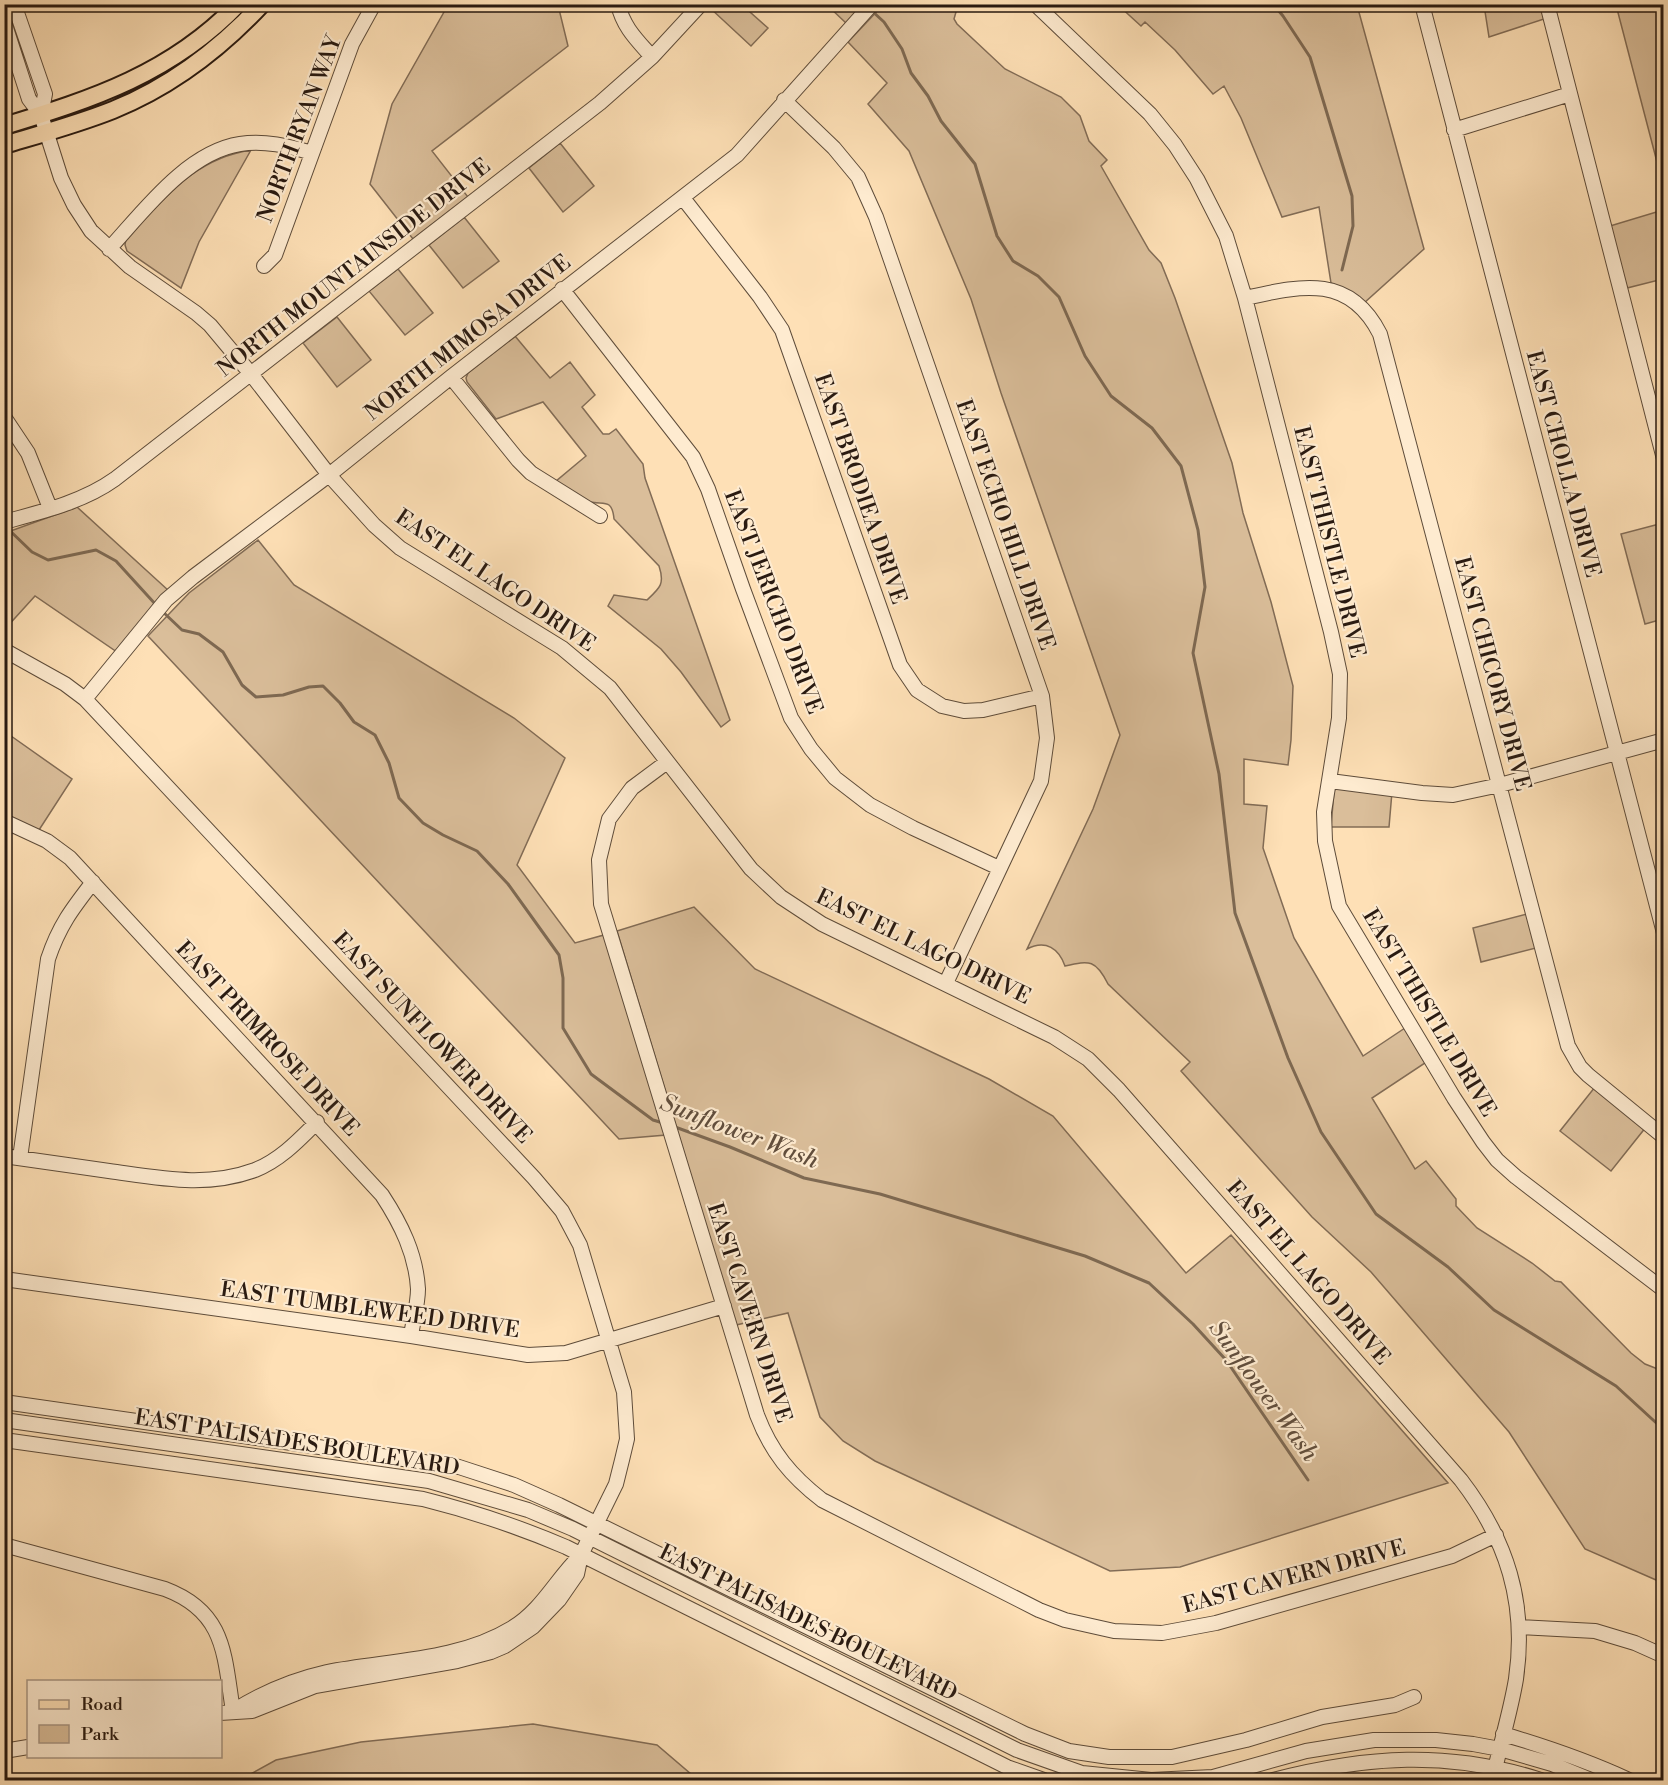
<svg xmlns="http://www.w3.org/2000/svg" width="1668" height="1785" viewBox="0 0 1668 1785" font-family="'Libre Bodoni',serif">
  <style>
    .green { fill: #dabe9a; stroke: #826c56; stroke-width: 1.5 }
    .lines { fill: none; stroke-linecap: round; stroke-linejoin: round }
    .stream { stroke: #7e6952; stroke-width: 3 }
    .minor-casing { stroke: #5e4c3a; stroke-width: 16 }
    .major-casing { stroke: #291a11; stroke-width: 20 }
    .minor { stroke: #feebd0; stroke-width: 14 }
    .major { stroke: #fee0b6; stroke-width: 16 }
    .labels { text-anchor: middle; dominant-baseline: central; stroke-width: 4.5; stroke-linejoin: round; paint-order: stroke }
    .street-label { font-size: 22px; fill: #291a11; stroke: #feebd0 }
    .water-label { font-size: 24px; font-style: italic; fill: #614e3d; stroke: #feebd0 }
  </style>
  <rect width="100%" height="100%" fill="#fee0b6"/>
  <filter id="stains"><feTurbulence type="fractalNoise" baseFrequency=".00333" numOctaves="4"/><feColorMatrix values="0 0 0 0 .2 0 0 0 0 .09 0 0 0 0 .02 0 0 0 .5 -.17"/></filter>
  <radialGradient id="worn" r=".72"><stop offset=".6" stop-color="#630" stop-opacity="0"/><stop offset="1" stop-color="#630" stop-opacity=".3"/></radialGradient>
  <path class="green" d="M713,4L742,5L768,28L751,46L710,8Z
    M448,5H558L568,46L432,151L468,197L413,239L370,184L392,104Z
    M827,5H865L847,24Z
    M883,5H958L954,19L957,24L1005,69L1061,97L1080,116L1089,141L1107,160L1101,166L1149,250L1161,263L1175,298L1232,463L1243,513L1271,602L1293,686L1291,740L1288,765L1244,759V804L1267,806L1263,848L1294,938L1363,1056L1405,1028L1425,1063L1372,1098L1415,1169L1426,1161L1456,1199V1206L1477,1228L1532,1263L1555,1281L1561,1282L1631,1353L1645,1364L1663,1371V1583L1585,1549L1509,1432L1371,1272L1312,1217L1181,1071L1190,1062L1108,984C1096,960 1090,960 1065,966C1059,949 1046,939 1027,949L1093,809L1120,735L1001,393L971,299L909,151L868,104L887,83L848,42Z
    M1118,5H1357L1424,249L1364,303L1348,291L1331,283L1319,207L1282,217L1241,118L1224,86L1213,94L1175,50L1145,22L1141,26Z
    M1484,5H1541L1544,19L1489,37Z
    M1616,5H1663V185Z
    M560,143L594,186L563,212L529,168Z
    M251,150L199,242L181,288L127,251L125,245L126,238C166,198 193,159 251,150Z
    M1663,210V279L1627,288L1610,226Z
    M464,217L499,261L463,288L429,245Z
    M398,269L433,313L405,335L369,291Z
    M337,317L371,360L337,387L303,343Z
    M515,336L550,378L570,362L595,395L582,407L603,434H609L616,429L643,464L645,478L730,720L721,727L681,672L661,649L608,606L614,595L647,600C660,588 665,584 659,566L614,519C612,498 604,505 590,502C578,499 565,488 555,482L586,456L543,402L496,419L467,382L466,378L468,373Z
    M77,507L169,591L117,652L35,596L5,629V533Z
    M1663,523V619L1645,624L1621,534Z
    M258,540L294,585L514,718L565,758L517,865L575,943L604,935L666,1135L619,1139L148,636L189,593Z
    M4,731L72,779L39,830L5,817Z
    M1337,787L1392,792L1389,827H1331L1334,791Z
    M694,907L755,969L989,1079L1053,1116L1186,1273L1231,1235L1448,1483L1180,1567L1110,1571L875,1461L843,1441L820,1417L788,1313L736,1325L617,931Z
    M1527,914L1536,948L1481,962L1473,928Z
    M1595,1087L1646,1127L1611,1171L1560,1131Z
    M533,1724L657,1745L698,1780H220L249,1775L276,1760L361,1742Z"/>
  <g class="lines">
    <path class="stream" d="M1273,4L1283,16L1310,57L1352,196L1353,226L1342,270
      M872,11L884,22L902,49L911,73L928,96L941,121L975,164L997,236L1013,261L1038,276L1059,297L1085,356L1111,396L1152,428L1181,466L1198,530L1205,587L1193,653L1219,774L1235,913L1288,1058L1321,1132L1376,1214L1448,1267L1494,1310L1616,1386L1664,1430
      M5,526L32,552L48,560L96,550L116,561L157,606
      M162,611L182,630L199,634L223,652L242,685L256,697L283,695L309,687L323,686L340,703L354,722L375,735L389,763L399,798L423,823L443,835L477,851L508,884L559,955L563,978V1028L591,1074L653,1120L663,1123
      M675,1127L730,1147L804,1178L880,1194L1085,1256L1149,1283L1193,1324L1226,1360L1308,1480"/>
    <g class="minor-casing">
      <path id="minor" d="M14,4L45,94L41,115
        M618,4C623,27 637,40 652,57
        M1035,4L1150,114L1175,145L1197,179L1226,236L1245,298L1331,632L1340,674L1339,718L1324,812L1325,841L1339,906L1454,1098L1483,1142L1497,1160L1516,1177L1664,1290
        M1422,4L1664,933
        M1547,4L1664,459
        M4,22L29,99L41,115L61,178L74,205L91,231L130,267L196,313L210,325L251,374L329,475L374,525L400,548L562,648L610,688L751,869L781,897L822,924L1054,1037L1088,1059L1119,1090L1461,1480C1507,1540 1527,1603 1516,1679C1511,1709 1502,1739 1495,1769
        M784,100L834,148L858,177L876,217L1042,696L1047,738L1041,781L946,983
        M1454,130L1570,94
        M683,198L760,297L782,330L900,665L917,690L942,706L964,711L983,710L1042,696
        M109,249C143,212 187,152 240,144C264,140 289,146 312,153
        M264,266L275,255L352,44L374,4
        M562,289L693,457L708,489L743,589L791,718L811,749L835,778L870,805L913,828L999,868
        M1245,298C1300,286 1349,273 1380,334L1568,1046L1580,1067L1588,1075L1664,1137
        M451,377L518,460L531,473L600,516
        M4,417L28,453L50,508
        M4,522C41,512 83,502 115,479L600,103L652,57L701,4
        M4,650L65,684L85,699L534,1178L562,1211L580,1245L624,1392L627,1439L622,1460L616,1484L581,1555L577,1574L559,1600L533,1627L505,1646L491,1652L457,1661L315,1686L252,1711L220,1713
        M85,699L166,600L193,577L329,475L451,377L737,155L872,4
        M667,762L632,788L609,819L599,860L601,904L757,1415C771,1452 791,1476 822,1500L1039,1610L1065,1620L1114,1631L1162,1633L1216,1623L1452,1556L1496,1535
        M1330,781L1422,793L1453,795L1500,785L1664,740
        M4,821L47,841L70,858L382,1195C401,1224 416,1254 418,1289C418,1304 413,1321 411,1336
        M4,1156C40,1161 74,1166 109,1171C160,1178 206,1188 255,1170C280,1160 298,1141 317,1122
        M20,1158L48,959C59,926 72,909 93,882
        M4,1279L411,1336L528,1355L566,1353L724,1306
        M4,1402L459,1467L514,1485L559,1505L1025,1734L1069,1751L1109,1757H1172L1246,1740L1322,1717L1395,1705L1414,1697
        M4,1420L429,1481L528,1510L573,1529L1017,1750L1082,1773L1151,1780L1213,1777L1306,1751L1374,1740H1436L1473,1744L1500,1749L1552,1764L1591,1780
        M4,1440L423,1499C475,1512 517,1526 566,1547L1007,1767L1044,1780
        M4,1545L165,1589C226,1612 224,1655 233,1711
        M1519,1627L1595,1631L1635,1643L1664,1656
        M235,1710C262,1693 296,1679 327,1672C389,1660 458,1661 512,1628C542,1610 556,1579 580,1556
        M1503,1734C1547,1747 1588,1761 1629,1780
        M4,1751L28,1747
        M1273,1780C1366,1756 1448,1750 1541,1780"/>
    </g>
    <g class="major-casing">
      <path id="major" d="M4,126C93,99 172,73 238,4
        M4,145C41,134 78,124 113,110C170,87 220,49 262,4"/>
    </g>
    <use href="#minor" class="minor"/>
    <use href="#major" class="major"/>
  </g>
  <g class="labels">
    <g class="street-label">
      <text transform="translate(300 129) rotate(-69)">NORTH RYAN WAY</text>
      <text transform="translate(354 268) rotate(-38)">NORTH MOUNTAINSIDE DRIVE</text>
      <text transform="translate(468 338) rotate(-38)">NORTH MIMOSA DRIVE</text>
      <text transform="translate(1563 464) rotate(75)">EAST CHOLLA DRIVE</text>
      <text transform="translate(860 489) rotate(71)">EAST BRODIEA DRIVE</text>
      <text transform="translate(1005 525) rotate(71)">EAST ECHO HILL DRIVE</text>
      <text transform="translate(1329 542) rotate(76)">EAST THISTLE DRIVE</text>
      <text transform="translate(495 581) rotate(34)">EAST EL LAGO DRIVE</text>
      <text transform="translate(773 602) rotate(69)">EAST JERICHO DRIVE</text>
      <text transform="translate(1492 674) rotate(75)">EAST CHICORY DRIVE</text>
      <text transform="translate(923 947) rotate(26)">EAST EL LAGO DRIVE</text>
      <text transform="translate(1429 1013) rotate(59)">EAST THISTLE DRIVE</text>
      <text transform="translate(432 1038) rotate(47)">EAST SUNFLOWER DRIVE</text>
      <text transform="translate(267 1039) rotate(47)">EAST PRIMROSE DRIVE</text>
      <text transform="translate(1308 1273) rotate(49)">EAST EL LAGO DRIVE</text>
      <text transform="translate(370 1310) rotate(8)">EAST TUMBLEWEED DRIVE</text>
      <text transform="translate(749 1313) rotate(72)">EAST CAVERN DRIVE</text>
      <text transform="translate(297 1443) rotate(9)">EAST PALISADES BOULEVARD</text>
      <text transform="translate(1294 1577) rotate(-15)">EAST CAVERN DRIVE</text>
      <text transform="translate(808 1623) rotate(26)">EAST PALISADES BOULEVARD</text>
    </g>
    <g class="water-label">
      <text transform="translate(739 1132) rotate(21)">Sunflower Wash</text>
      <text transform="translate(1263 1391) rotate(54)">Sunflower Wash</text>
    </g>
  </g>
  <rect width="1668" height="1785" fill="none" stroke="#fee0b6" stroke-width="24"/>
  <rect x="6" y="6" width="1656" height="1773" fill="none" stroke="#291a11" stroke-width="3"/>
  <rect x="12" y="12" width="1644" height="1761" fill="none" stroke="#291a11" stroke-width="1.5"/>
  <rect x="27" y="1680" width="195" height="78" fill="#feebd0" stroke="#a99784" stroke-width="1.5"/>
  <rect x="39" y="1700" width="30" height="9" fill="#fee0b6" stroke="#a99784" stroke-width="1.5"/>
  <text x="81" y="1710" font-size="18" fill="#291a11">Road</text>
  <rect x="39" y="1725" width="30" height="18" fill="#dabe9a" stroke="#a99784" stroke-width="1.5"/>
  <text x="81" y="1740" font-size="18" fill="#291a11">Park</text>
  <rect width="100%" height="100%" filter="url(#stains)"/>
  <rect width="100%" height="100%" fill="url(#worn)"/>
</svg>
